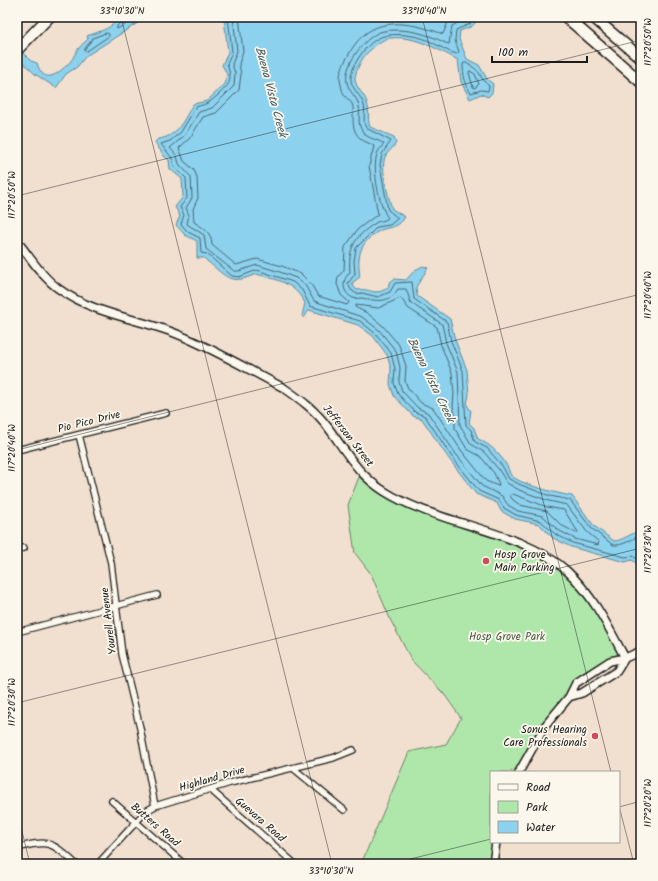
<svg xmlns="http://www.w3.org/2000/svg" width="658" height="881" viewBox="0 0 658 881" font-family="Kalam,sans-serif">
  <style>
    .green { fill: #afe7aa; stroke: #668263 }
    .water { fill: #8cd1ed; stroke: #5f8999 }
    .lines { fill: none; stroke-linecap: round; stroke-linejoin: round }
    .shore { stroke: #496470; stroke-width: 1 }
    .street-casing { stroke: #1c1c1c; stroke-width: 8 }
    .secondary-casing { stroke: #1c1c1c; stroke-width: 10 }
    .highway-casing { stroke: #1c1c1c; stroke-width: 13 }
    .street { stroke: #fbf7ec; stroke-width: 5.5 }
    .secondary { stroke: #fbf7ec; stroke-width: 7 }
    .highway { stroke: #fbf7ec; stroke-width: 10 }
    .ticks { fill: none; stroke: #1c1c1c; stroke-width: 1; stroke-opacity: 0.45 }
    .poi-dot { fill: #d1495b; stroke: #fbf7ec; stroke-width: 1.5 }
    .labels { text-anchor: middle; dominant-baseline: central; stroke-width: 3.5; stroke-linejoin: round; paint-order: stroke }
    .street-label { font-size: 11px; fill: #1c1c1c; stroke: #fbf7ec }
    .poi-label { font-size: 11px; fill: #1c1c1c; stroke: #fbf7ec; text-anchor: start }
    .park-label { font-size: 11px; fill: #485947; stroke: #fbf7ec }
    .water-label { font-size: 12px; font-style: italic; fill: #435b65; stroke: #fbf7ec }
    .neatline { fill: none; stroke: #1c1c1c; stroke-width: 1.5 }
    .ticks-label { font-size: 10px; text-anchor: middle; fill: #1c1c1c }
  </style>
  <rect width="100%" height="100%" fill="#f1e0cf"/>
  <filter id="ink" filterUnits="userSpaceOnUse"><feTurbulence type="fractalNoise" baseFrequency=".025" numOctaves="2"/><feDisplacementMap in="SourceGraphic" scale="8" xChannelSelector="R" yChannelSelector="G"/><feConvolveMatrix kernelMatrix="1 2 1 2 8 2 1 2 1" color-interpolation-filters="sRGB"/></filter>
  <g filter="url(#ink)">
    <path class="green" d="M359,477C366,483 373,489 381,494C411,514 456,525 491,537C512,545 535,551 553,564C584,588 603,622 621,657L577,686L516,772H491V842H493L491,864H361L409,752L446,744L461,718L444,694L412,661L391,621L371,574L355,553L348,505Z"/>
    <path class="water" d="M123,17H147L86,56L77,67L66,74L56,88L35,74L17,57V47L31,61L37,63C44,87 59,73 70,62C74,58 75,52 79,48C81,45 85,42 88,39L87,36C95,33 106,30 112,25C116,21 118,19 123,17Z
      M222,17H477C475,28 469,27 460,31L459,39L467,59L479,65L487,79L493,84L492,93L488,97L481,94L470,99L461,82L458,60C437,49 411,33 386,39C378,42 372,49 366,54C361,60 355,72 355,79C356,89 365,94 367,103C370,111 367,119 370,127L394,137L396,143C393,148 389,151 386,155C379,167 389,197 392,209L405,217C397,230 388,226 379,231C359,243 357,256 360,277L352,283L354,287L357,290C370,287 373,297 388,288L389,283L394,279L406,280L415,270L423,266L428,268L416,287L417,296L450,319L455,340L467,370L469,394L467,405L471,411L469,423L474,428L478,439C490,444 501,455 507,466C509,469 509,473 511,475C518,484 560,494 572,496L594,526L614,541C624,540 629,534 638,532L641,528V571L639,565L632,560L625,562L571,547L553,538L539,524L515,519L501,511L497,503L476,494L449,459L422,419L413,416L394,396L390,384L391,369L387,355L373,336L358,325L309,310L304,318L302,316L305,303C293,282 278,280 256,274C230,286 227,277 207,261L204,258H197V241L185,235L176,225L180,216L175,207L183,197L182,179L170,169L169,160L164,156L155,142L158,139C178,137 184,119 193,104L207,101L225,84L227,74L222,65L228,52L224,19Z"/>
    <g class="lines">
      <path class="shore" d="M123,17L122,21L117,26V29L139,17
        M228,17L232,52L227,64C233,82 230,84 217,96C207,104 209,103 196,107L181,132L170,141L161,144L172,158L174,167L186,178L187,198L180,207L184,215L181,224L188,232L200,238L201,253L207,254L232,276L239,277L257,270L293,282L302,290L310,306L360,321L376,334L391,353L395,369L394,383L398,394L415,412L425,416L452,457L479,491L499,500L504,508L516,515L541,521L555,534L573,543L625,557L633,556L641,562
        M233,17L237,51L232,64L235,73L234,86L212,108L199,112L185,135L170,148L177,156L179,164L191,177L192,198L186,208L189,215L187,224L204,235L206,249L234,271H239L257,265L280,272L296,278L305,285L314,301L362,317L379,330L396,351L400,368L399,382L402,391L418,408L428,413L456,454L482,486L502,496L508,505L518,511L543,516L558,530L575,539L598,545L599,542L587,532L567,505L549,501L519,490L507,483L499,470L484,452L471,444L460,425L458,372L446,343L442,324L411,303L406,289H398C389,304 377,301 362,298C359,298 356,299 353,298C341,292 342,280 350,272C348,249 354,237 374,224C378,220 384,222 388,218C379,205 372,170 377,154C378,150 382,147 384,144C378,139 367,139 363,132C356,123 361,115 359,106C357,96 349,93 347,82C343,64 368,33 384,31C402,28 419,32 435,38C440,40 444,43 449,44L452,26L468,17
        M239,17L243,51L239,64L241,74L239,90L216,113L203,117L190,138L179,148L184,161L194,170L197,177L198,198L193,209L194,222C204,229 211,231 212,245L236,265L257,259L282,266L301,274L311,284L318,296L347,305L349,302L341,295L337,284L338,277L344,270L345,247L358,229L378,214L369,166L374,146C370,143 364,142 361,139C350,130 354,118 353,107C352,101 347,99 344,95C342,91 341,85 340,80C339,72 345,61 349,54C370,14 407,21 443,34L448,22L454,17
        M473,17L470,24L456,30L455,40L459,52L457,54C444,51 432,40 418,37C408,35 395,33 384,36C369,40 353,61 351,77C350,89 361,94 364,105C366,113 362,119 366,128L391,141L382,154L380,165L388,210L398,218L390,225L377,227L356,248L354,261L355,274L348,283L351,290L357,294L362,293L378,297L390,292L395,283L412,282L414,299L447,322L451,341L463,371L466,425L471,430L475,442L487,448L503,467L509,479L521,485L550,496L570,500L591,528L613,545C624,546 631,539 641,535
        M107,33L109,34V36L87,51L84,50L93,38Z
        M466,63C484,72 477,76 489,86L488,91L481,90L471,93C465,85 463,74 463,64Z
        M470,71L475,74L479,84L475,88L473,87L469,73Z
        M401,298L408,308L437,327L441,345L452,373L454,394L453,406L455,414V429L467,449L480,456L494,473L499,484L498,486L486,481L461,450L433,408L421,403L408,388L405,381L406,366L399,345L382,325L367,313L355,307L356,305L378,308Z
        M513,494L547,507L564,510L578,532L576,533L561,525L547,511L520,505L513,500L510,496Z"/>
      <g class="street-casing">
        <path id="street" d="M79,435L111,563L122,654L140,728L155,806
          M17,450L166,413
          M17,549L24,548
          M17,632L157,595
          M293,768L344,810
          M211,790L295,864
          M112,801L184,864
          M17,848C50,839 51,842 76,864
          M98,864L146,811L155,806L230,783L333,758L353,750"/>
      </g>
      <g class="secondary-casing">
        <path id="secondary" d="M17,241C30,257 42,277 59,289C92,313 134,318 172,332C211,347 247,369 284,388C300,399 315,410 327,426C345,450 358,475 384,491C437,525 521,529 567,571C593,595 609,628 625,658
          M569,697L582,693L617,671L625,658
          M519,772L545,726L569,697L576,683L610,661L625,658L641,651
          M493,864L496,842"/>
      </g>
      <g class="highway-casing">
        <path id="highway" d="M566,17L641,82
          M593,17L641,58
          M17,50L49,17"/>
      </g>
      <use href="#street" class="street"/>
      <use href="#secondary" class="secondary"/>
      <use href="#highway" class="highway"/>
    </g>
  </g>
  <path class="ticks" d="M121,17L332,864M422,17L611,772M17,196L641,40M17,450L641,294M17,703L641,548M619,806L634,864M619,807L641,801M17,811L30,864M390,864L491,839"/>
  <g class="poi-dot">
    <circle cx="486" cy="561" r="4"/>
    <circle cx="595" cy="736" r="4"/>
  </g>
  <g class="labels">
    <g class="street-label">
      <text transform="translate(89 422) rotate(-14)">Pio Pico Drive</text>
      <text transform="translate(348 436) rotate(52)">Jefferson Street</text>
      <text transform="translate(109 621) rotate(-97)">Yourell Avenue</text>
      <text transform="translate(212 779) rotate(-16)">Highland Drive</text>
      <text transform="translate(260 820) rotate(41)">Guevara Road</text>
      <text transform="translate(155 825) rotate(41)">Butters Road</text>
    </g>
    <g class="poi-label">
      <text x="494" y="555">Hosp Grove<tspan x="494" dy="13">Main Parking</tspan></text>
      <text x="587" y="730" text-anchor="end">Sonus Hearing<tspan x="587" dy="13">Care Professionals</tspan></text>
    </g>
    <g class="park-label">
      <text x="507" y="637">Hosp Grove Park</text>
    </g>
    <g class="water-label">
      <text transform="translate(271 92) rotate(75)">Buena Vista Creek</text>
      <text transform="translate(431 380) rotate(64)">Buena Vista Creek</text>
    </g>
  </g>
  <rect width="658" height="881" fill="none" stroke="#fbf7ec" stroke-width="44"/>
  <rect x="490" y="771" width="130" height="72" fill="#fbf7ec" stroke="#a29f99"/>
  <rect x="498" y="784" width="20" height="6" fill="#fbf7ec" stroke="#a29f99"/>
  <text x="526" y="791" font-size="12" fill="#1c1c1c">Road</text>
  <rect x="498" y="801" width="20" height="12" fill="#afe7aa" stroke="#a29f99"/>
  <text x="526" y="811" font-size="12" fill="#1c1c1c">Park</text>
  <rect x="498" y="821" width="20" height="12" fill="#8cd1ed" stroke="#a29f99"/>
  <text x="526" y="831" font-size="12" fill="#1c1c1c">Water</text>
  <path d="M492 56v6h95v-6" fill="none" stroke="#1c1c1c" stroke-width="2"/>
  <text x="498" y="56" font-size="12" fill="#1c1c1c" stroke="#fbf7ec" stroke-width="3" paint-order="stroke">100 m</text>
  <rect x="22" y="22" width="614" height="837" class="neatline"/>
  <g class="ticks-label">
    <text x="122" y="14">33°10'30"N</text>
    <text x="424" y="14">33°10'40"N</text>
    <text transform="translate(647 42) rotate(-90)" y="4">117°20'50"W</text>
    <text transform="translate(11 195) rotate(-90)" y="4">117°20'50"W</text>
    <text transform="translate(647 295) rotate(-90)" y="4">117°20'40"W</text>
    <text transform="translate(11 448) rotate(-90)" y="4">117°20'40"W</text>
    <text transform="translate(647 549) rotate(-90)" y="4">117°20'30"W</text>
    <text transform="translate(11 702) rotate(-90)" y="4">117°20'30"W</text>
    <text transform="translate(647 803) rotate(-90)" y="4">117°20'20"W</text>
    <text x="331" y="874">33°10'30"N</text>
  </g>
</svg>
